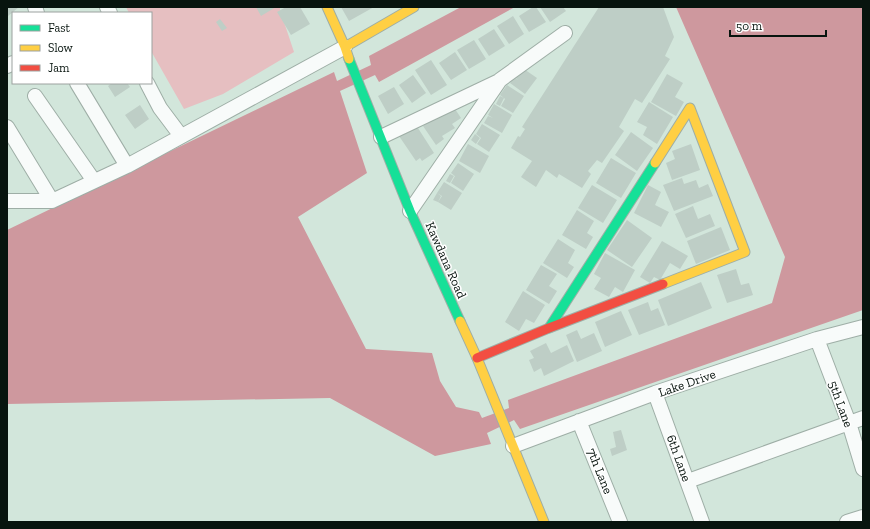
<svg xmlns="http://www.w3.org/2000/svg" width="870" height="529" viewBox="0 0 870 529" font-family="'Zilla Slab',serif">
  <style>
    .green { fill: #e6bfc1 }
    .water { fill: #ce989e }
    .building { fill: #becec6 }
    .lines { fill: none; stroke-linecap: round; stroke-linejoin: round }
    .street-casing { stroke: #9eaea6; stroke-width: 16 }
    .fast-casing { stroke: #9eaea6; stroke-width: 11 }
    .slow-casing { stroke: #9eaea6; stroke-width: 11 }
    .jam-casing { stroke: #9eaea6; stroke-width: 11 }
    .street { stroke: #f8fbfa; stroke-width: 14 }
    .fast { stroke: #16e098; stroke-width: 9 }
    .slow { stroke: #ffcf43; stroke-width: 9 }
    .jam { stroke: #f24e42; stroke-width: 9 }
    .labels { text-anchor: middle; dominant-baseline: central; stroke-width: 3; stroke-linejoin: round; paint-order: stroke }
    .street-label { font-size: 13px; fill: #07140e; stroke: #fff }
  </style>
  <rect width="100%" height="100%" fill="#d2e6db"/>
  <path class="green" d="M126,7H280V10L294,52L223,94L184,109L151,51V13H129Z"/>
  <path class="water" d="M461,7H515L379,82L375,75L340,91L367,173L298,217L366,349L432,353L440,381L456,407L479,412L482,418L509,408L508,400L772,303L785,257L676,7H863V310L520,429L514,420L487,433L491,444L435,456L330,398L7,404V230L334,72L337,81L371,65L369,56Z"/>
  <path class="building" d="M7,7H19L8,16Z
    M256,7H276L261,16Z
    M286,7H300L310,24L291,35L277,12Z
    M341,7H374L349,21Z
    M533,7H536L546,22L529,32L519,16Z
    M540,7H563L566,11L550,22Z
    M599,7H663L674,37L665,56L670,59L642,103L635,99L619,127L624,131L602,163L597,160L588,171L591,174L582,188L559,174L557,178L546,170L536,187L521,177L532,161L511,148L518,136L520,137L525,129L522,127Z
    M513,16L524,34L509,44L497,26Z
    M220,19L227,28L222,31L216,22Z
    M494,29L505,46L489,56L478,39Z
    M474,40L486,59L469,69L457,50Z
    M455,52L467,70L451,80L439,63Z
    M431,60L447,85L431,95L415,70Z
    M521,67L537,78L525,94L510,83L514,77L518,80L514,76Z
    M667,74L683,83L675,97L684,102L676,116L651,102Z
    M413,75L426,93L412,103L399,85Z
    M112,83H127L130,87L115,97L108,86Z
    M507,85L524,96L513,113L501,106L505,99L504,98L500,106L496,104L500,96L504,98L500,95Z
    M394,87L404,104L388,114L378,96Z
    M649,102L673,117L657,144L643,135L647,127L637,122Z
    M494,104L512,115L502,133L484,123L488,116L493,118L488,115Z
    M140,105L149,119L135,129L125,115Z
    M453,106L461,118L452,124L455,128L442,136L444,139L436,145L423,126Z
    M482,124L500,135L489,152L477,144L481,138L476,134Z
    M416,125L434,153L422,161L420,158L416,161L399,136Z
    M631,132L653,148L637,171L615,155Z
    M475,134L480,138L476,144L471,140Z
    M468,144L489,156L480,173L459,161Z
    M691,144L700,170L672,180L666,163L675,159L672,151Z
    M611,158L636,173L621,198L596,183Z
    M458,163L474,174L463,191L451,183L455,176L456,177L451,173Z
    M450,174L454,176L450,183L446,181Z
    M682,178L684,184L696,180L699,188L708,184L713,196L674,211L663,185Z
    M444,182L462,193L451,210L438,202L442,196L437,193Z
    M592,185L617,200L603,223L578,208Z
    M648,185L661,192L655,205L669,212L661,227L634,213Z
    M437,193L441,196L438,202L433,200Z
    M693,206L698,219L710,214L715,226L686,238L675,214Z
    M577,210L594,221L587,233L593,237L586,249L562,235Z
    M627,220L652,238L632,267L607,250Z
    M721,227L730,250L696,264L687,241Z
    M558,239L575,250L568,263L574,267L567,278L543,263Z
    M662,241L688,256L680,269L670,263L660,280L654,277L650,283L640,277Z
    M605,253L635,270L623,292L615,287L609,297L594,289L601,278L594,274Z
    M541,265L557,274L549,286L557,291L549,304L526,290Z
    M736,269L741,285L749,283L753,295L727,303L717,275Z
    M701,282L712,308L668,326L658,300Z
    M523,291L545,305L534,323L526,319L519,331L505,322Z
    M648,302L651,311L658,308L665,325L639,335L628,310Z
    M621,311L632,335L605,347L595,322Z
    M577,330L581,339L594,333L602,351L577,362L566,335Z
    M546,343L551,353L567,345L574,361L544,376L541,368L534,372L529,360L534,358L530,351Z
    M621,430L627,450L612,456L610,449L616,447L613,432Z"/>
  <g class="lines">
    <g class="street-casing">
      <path id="street" d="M35,7L37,13
        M107,7L110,13
        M7,66L13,63
        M77,83L127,166
        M147,83L160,108L181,136
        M35,96L94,181
        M7,127L52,201
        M381,137L499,81
        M7,201H52L127,166L345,47
        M410,211L500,80L565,33
        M817,339L849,423L863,469
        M655,393L702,522
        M579,421L620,522
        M513,446L655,393L817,339L863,327
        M688,481L863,418
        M847,522L863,517"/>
    </g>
    <g class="fast-casing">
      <path id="fast" d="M349,59L410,211L460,321
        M549,328L655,163"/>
    </g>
    <g class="slow-casing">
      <path id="slow" d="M327,7L345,47
        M349,59L345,47L414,7
        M655,163L690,108L745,252L663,284
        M460,321L477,358L544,522"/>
    </g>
    <g class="jam-casing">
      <path id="jam" d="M477,358L549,328L663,284"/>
    </g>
    <use href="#street" class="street"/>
    <use href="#fast" class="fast"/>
    <use href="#slow" class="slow"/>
    <use href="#jam" class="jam"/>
  </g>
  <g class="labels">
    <g class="street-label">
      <text transform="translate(446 260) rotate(66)">Kawdana Road</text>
      <text transform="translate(687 383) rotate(-19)">Lake Drive</text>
      <text transform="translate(841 404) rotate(70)">5th Lane</text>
      <text transform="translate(679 458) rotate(70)">6th Lane</text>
      <text transform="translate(600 471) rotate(68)">7th Lane</text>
    </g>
  </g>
  <rect width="870" height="529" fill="none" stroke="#07140e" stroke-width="16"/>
  <rect x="12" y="12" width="140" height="72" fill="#ffffff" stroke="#9ca19f"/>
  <rect x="20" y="25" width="20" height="6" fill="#16e098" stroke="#9ca19f"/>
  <text x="48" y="32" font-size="12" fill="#07140e">Fast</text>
  <rect x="20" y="45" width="20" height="6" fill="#ffcf43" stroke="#9ca19f"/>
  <text x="48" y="52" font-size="12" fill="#07140e">Slow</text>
  <rect x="20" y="65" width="20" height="6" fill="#f24e42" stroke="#9ca19f"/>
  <text x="48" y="72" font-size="12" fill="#07140e">Jam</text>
  <path d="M730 30v6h96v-6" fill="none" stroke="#07140e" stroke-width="2"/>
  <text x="736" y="30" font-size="12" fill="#07140e" stroke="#ffffff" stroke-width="3" paint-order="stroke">50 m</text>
</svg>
